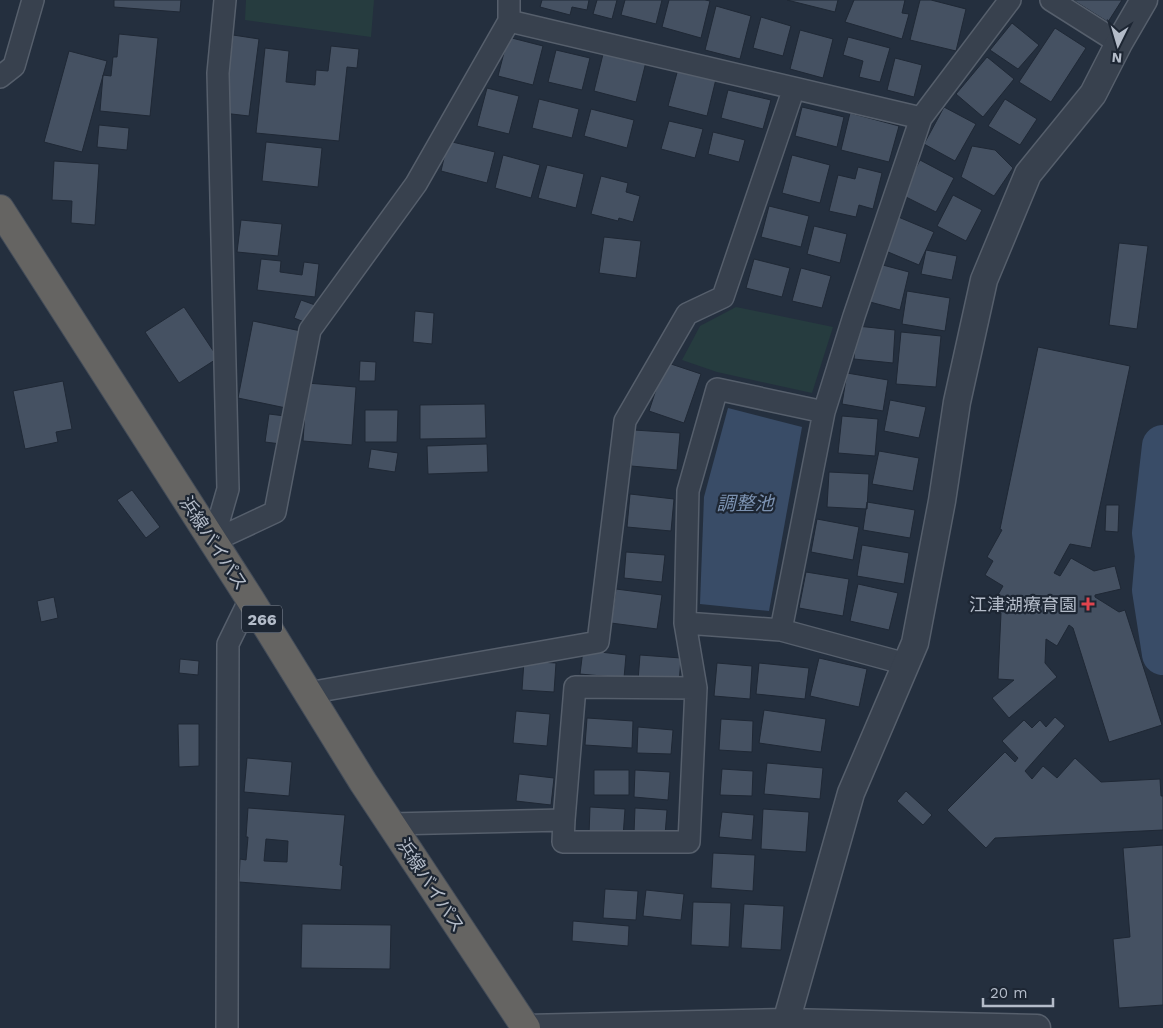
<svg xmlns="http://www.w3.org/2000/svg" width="1163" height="1028" viewBox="0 0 1163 1028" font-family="'Work Sans','Noto Sans JP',sans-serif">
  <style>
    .green { fill: #263c3f }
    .water { fill: #394c67 }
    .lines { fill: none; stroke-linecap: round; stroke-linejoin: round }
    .river { stroke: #394c67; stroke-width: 42 }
    .building { fill: #455162; stroke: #1f2835; fill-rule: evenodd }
    .minor-casing { stroke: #565f6c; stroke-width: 24 }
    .tertiary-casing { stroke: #565f6c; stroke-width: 29 }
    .trunk-casing { stroke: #434c59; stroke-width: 30 }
    .minor { stroke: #38414e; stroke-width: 21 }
    .tertiary { stroke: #38414e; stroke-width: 26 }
    .trunk { stroke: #656462; stroke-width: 28 }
    .health-dot { fill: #e0444e; stroke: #1d2633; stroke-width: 2 }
    .labels { text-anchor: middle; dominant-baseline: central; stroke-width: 4.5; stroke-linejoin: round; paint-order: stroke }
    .shield { fill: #1d2633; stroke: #878f9c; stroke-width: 1 }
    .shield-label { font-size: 16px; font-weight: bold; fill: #b4bcc9 }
    .street-label { font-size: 18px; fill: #b4bcc9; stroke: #1d2633 }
    .poi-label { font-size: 18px; fill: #b4bcc9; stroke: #1d2633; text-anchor: end }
    .water-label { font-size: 19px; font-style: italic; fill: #7c92b1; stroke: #1d2633 }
  </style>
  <rect width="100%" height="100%" fill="#242f3e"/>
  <path class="green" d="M246,0H374L371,37L245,20Z
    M736,307L833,327L812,393L717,372L682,360L700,326Z"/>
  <path class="water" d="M728,408L802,427L769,611L700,604L704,497Z"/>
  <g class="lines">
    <path class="river" d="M1163,446L1153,533L1156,556L1153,590L1163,654"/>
  </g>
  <path class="building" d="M114,0H181L180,12L114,7Z
    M542,0H589L587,10L572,7L570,15L540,7Z
    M597,0H617L612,19L593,14Z
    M625,0H662L656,24L621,15Z
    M669,0H705L710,1L701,38L662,27Z
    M787,0H838L835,12Z
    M854,0H905L902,13L909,14L902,39L845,22Z
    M920,0H931L966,9L956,51L910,40Z
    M1073,0H1122L1108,22Z
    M716,6L751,16L740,59L705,50Z
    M761,17L791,26L783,56L753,48Z
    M1012,23L1039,45L1018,69L990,50Z
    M1055,28L1086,48L1051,102L1019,82Z
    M800,30L833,39L823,78L790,69Z
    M119,34L158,38L150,116L100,111L103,75L111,76L113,57H117Z
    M233,35L259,39L249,116L223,113Z
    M508,37L543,46L533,85L498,76Z
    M848,37L890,48L880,82L859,77L863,61L843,55Z
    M331,46L359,49L357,68L347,67L339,141L256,133L265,48L289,51L286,82L315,85L316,70L328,71Z
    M556,50L590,58L582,90L548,82Z
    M604,50L646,62L636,102L594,91Z
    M69,51L107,61L82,152L44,142Z
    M987,57L1014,79L983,117L956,94Z
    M895,58L922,65L914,97L887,90Z
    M678,69L716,79L707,116L668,106Z
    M487,88L519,96L509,134L477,126Z
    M728,90L771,100L763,129L721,118Z
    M539,99L579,109L572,138L532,128Z
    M1005,99L1037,119L1020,145L988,126Z
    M802,107L844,117L837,147L795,136Z
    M944,107L976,124L955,161L924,144Z
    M591,109L634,120L627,148L584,136Z
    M850,113L899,126L889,162L841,150Z
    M669,121L703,129L695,158L661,149Z
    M99,125L129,128L127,150L97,147Z
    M713,132L745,140L739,162L708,154Z
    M448,141L495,152L487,183L441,171Z
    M266,142L322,148L318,187L262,181Z
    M972,146L995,150L1013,168L994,196L961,177Z
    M503,155L540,165L531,198L495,188Z
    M792,155L830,165L820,203L782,193Z
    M920,160L954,178L936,212L902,195Z
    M54,161L99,164L95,225L71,223L72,201L52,200Z
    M547,165L584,174L576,208L538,198Z
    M858,167L882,173L873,209L859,205L856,217L829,211L838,175L855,179Z
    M601,176L628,183L626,192L640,196L633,222L619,218L618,221L591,214Z
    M953,195L982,210L966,241L937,226Z
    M769,206L809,216L801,247L761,237Z
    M896,216L934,232L919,265L881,249Z
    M241,220L282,224L278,256L237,252Z
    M814,226L847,234L840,263L807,254Z
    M604,237L641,241L636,278L599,273Z
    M1119,243L1148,246L1137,329L1109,325Z
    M926,250L957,256L952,280L921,274Z
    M261,259L281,261L280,272L302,275L304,262L319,264L315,297L257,290Z
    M754,259L790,268L782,297L746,288Z
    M879,264L909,272L900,310L870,302Z
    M801,268L831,276L822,308L792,301Z
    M907,291L950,298L945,331L902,324Z
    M301,300L315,305L307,323L294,318Z
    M184,307L218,358L179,383L145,332Z
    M415,311L434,313L432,344L413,342Z
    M253,321L301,331L286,408L238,398Z
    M857,326L895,330L893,363L854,359Z
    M901,332L941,336L936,387L896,384Z
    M1038,347L1130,366L1091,548L1070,544L1054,573L1060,576L1071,558L1094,571L1115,566L1121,589L1095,595V597L1119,612L1125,610L1162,725L1109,742L1073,628L1069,625L1057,646L1046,639L1045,663L1057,677L1009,718L992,698L1014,680L998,679L1001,613L991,607L1003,586L985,575L993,561L987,557L1002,530L1000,529Z
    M360,361L376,362L375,381H359Z
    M665,362L701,374L684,423L649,411Z
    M847,373L888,380L883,411L842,404Z
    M63,381L72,429L56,432L58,442L25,449L13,391Z
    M307,383L356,387L352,445L303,441Z
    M890,400L926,407L919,438L884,431Z
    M485,404L486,438L420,439V405Z
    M365,410H398L397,442H365Z
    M269,414L285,416L281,444L265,442Z
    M842,416L878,419L875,456L838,453Z
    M634,430L680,433L677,470L631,466Z
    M487,444L488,472L428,474L427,446Z
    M371,449L398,453L395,472L368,468Z
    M879,451L919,458L913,491L872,484Z
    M829,472L869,474L867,509L827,507Z
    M132,490L160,527L146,538L117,500Z
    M630,494L674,499L671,531L627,527Z
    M867,502L915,510L910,538L863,530Z
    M1106,505H1119L1118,532L1105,531Z
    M817,519L859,527L853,560L811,552Z
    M862,545L909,553L904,584L857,576Z
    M626,552L665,555L662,582L624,578Z
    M806,572L849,579L843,616L799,608Z
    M858,584L898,593L889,630L850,621Z
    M616,589L662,595L657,629L611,623Z
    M54,597L58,618L41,622L37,601Z
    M583,650L626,655L624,678L580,674Z
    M640,655L681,658L679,684L638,681Z
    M819,658L867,669L859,707L810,696Z
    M180,659L199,661L198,675L179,673Z
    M524,661L556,663L554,692L522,690Z
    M717,663L752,666L750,699L714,696Z
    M759,663L809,668L805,699L756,694Z
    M764,710L826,719L821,752L759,743Z
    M516,711L550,714L547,746L513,743Z
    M1055,717L1065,726L1025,771L1032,779L1043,766L1057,778L1075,758L1101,782L1160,779L1161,796H1163V830L995,838L986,848L947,810L1005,752L1015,762L1018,758L1002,741L1024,720L1032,728L1040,720L1046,727Z
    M587,718L633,721L632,748L585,745Z
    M721,719L753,721L752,752L719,750Z
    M178,724H199V766L179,767Z
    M638,727L673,730L671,754L637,753Z
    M247,758L292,762L289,796L244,792Z
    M767,763L823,768L820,799L764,794Z
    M722,769L753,771L752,796L720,795Z
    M594,770H629V795H594Z
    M635,770L670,772L668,800L634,797Z
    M519,774L554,778L551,805L516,801Z
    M906,791L932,815L923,825L897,801Z
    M590,807L625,809L623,837L589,835Z
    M248,808L345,815L340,865L343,866L341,890L239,882L240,859L246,860L248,837H246ZM266,839L288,841L287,862L264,861Z
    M635,808L667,810L665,835L634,833Z
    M763,809L809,812L806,852L761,849Z
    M722,812L754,815L752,840L719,837Z
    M1163,845V1005L1119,1008L1113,939L1130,937L1123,848Z
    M713,853L755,855L753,891L711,888Z
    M605,889L638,891L636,920L603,918Z
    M646,890L684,894L681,920L643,916Z
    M693,902L731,903L729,947L691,945Z
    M744,904L784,906L781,950L741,948Z
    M573,921L629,926L628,946L572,941Z
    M302,924L391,925L390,969L301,968Z"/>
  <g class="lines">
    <g class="minor-casing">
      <path id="minor" d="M225,0L218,73L228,489L213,541L275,512L310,330L416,184L509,21
        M509,0V21L921,118L1010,0
        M1051,0L1119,43
        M0,77L14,66L33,0
        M685,623L688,491L717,389L824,412
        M906,664L781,630L824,412L854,316L921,118
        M696,688L685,623L781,630
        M308,693L598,642L625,421L687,314L723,297L794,88
        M391,824L564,820L563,842H689L696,688L575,687L564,820
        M227,1028L228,644L250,599"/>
    </g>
    <g class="tertiary-casing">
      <path id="tertiary" d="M786,1022L851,793L915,643L942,501L957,402L984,280L1028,174L1093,94L1119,43L1144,0
        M526,1028L786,1022L1037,1028"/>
    </g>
    <g class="trunk-casing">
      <path id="trunk" d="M0,209L250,599L363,782L526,1028"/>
    </g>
    <use href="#minor" class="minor"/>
    <use href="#tertiary" class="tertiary"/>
    <use href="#trunk" class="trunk"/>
  </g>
  <path class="health-dot" d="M1085.5 596.5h5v5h5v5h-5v5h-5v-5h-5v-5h5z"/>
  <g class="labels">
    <rect class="shield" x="242" y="605.5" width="40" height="27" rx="4"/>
    <g class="shield-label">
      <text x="262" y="619">266</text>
    </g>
    <g class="street-label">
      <text transform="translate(214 543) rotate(57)">浜線バイパス</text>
      <text transform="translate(431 885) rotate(57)">浜線バイパス</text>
    </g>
    <g class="poi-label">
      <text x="1077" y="604">江津湖療育園</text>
    </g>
    <g class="water-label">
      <text x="745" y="503">調整池</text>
    </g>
  </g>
  <g transform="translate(1118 45) rotate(185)" stroke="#1d2633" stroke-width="4" paint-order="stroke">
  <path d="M0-4L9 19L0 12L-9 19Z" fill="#b4bcc9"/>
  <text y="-8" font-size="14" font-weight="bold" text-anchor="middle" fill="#b4bcc9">N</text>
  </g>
  <path d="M983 998v8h70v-8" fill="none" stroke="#b4bcc9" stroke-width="2.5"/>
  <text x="990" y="998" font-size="15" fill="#b4bcc9" stroke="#1d2633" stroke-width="4" paint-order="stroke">20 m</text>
</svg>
